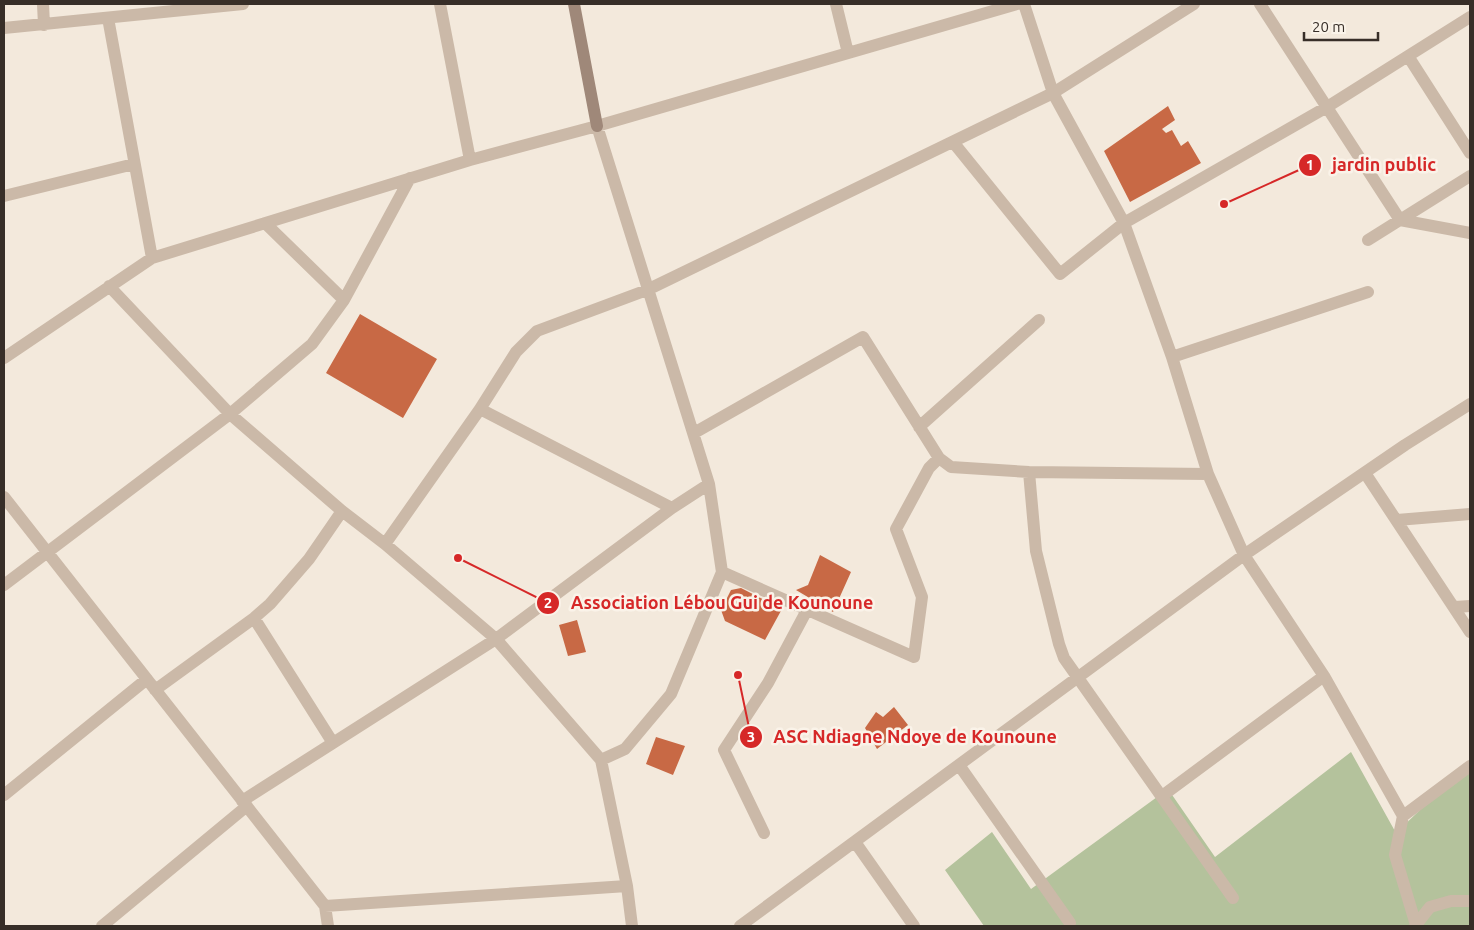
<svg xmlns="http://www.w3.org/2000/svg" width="1474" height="930" viewBox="0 0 1474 930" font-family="Ubuntu,sans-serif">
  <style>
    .green { fill: #b4c29c }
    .building { fill: #c86945 }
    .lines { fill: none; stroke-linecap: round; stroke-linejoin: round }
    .street { stroke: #cbb9a8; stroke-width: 12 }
    .secondary { stroke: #9f8879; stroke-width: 12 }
    .leader { fill: none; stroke: #d62828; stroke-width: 2 }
    .callout-dot { fill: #d62828; stroke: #faf3e9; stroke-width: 2 }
    .mark-label { font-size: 15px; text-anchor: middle; font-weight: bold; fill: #fff }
    .callout-label { font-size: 18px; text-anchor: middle; font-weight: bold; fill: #d62828; stroke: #faf3e9; stroke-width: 5; stroke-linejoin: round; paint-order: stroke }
  </style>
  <rect width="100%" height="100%" fill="#f3e9dc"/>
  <path class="green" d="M1351,752L1396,833L1470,762V926H984L945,870L992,832L1031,889L1168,789L1215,857Z"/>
  <path class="building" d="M1168,106L1175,120L1162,129L1166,133L1172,130L1181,146L1188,141L1201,163L1130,202L1104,151Z
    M360,314L437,359L403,418L326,373Z
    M820,555L851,572L833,612L796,590L808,585Z
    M741,588L782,609L765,640L725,621L721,610L731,590Z
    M577,620L586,652L568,656L559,625Z
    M894,707L908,725L877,749L865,728L876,712L883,717Z
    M656,737L685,746L673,775L646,764Z"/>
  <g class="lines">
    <path class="street" d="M43,4L44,25
      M440,4L470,160
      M836,4L848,53
      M1024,4L1053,93L1124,223L1172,357L1208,474L1244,555L1324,676L1403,816
      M1260,4L1400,220L1470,233
      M108,18L152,258
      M4,28L243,4
      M1408,56L1470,153
      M597,126L709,484L722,572L671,694L625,749L601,760
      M953,142L1060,274L1124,223L1327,107L1470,17
      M4,196L134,164
      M265,223L344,300
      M1368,240L1470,176
      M109,286L230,414L342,511L385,544L496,639L601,760L627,886L632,926
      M1172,357L1368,292
      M4,358L152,258L470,160L597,126L1017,4
      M480,409L672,508
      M919,427L1039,320
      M694,433L863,337L939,458L951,467L1029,472L1208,474
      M1029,472L1036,551L1059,644L1064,658L1233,898
      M1365,473L1470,632
      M4,497L325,906L328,926
      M1397,520L1470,514
      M385,544L480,409L516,352L537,331L647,290L1053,93L1194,4
      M722,572L914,657L922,597L896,529L929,468L939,458
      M4,585L230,414L312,344L344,300L410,178
      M1455,607L1470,606
      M254,618L333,743
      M155,690L254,618L270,604L309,559L342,511
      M959,765L1070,923
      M4,795L147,679
      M1162,796L1324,676
      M242,801L496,639L672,508L709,484
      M764,833L724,750L768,683L807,610
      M855,842L914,926
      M325,906L627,886
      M1416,925L1395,855L1403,816L1470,766
      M102,926L247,806
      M740,926L1244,555L1405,445L1470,404
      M1415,926L1430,907L1451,901H1470"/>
    <path class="secondary" d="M574,4L597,126"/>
  </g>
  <path class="leader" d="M1224 204L1310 165M458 558L548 603M738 675L751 737"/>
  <g class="callout-dot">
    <circle cx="1224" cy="204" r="5"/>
    <circle cx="458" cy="558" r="5"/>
    <circle cx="738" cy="675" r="5"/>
    <circle cx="1310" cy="165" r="12"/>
    <circle cx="548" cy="603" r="12"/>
    <circle cx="751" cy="737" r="12"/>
  </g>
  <g class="mark-label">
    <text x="1310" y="170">1</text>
    <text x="548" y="608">2</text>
    <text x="751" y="742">3</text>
  </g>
  <g class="callout-label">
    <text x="1384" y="171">jardin public</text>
    <text x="722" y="609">Association Lébou Gui de Kounoune</text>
    <text x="915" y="743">ASC Ndiagne Ndoye de Kounoune</text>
  </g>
  <rect width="1474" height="930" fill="none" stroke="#372e28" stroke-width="10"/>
  <path d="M1304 32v8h74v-8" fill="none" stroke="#372e28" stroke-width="2.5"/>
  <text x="1312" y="32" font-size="15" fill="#372e28" stroke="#faf3e9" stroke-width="4" paint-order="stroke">20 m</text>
</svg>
